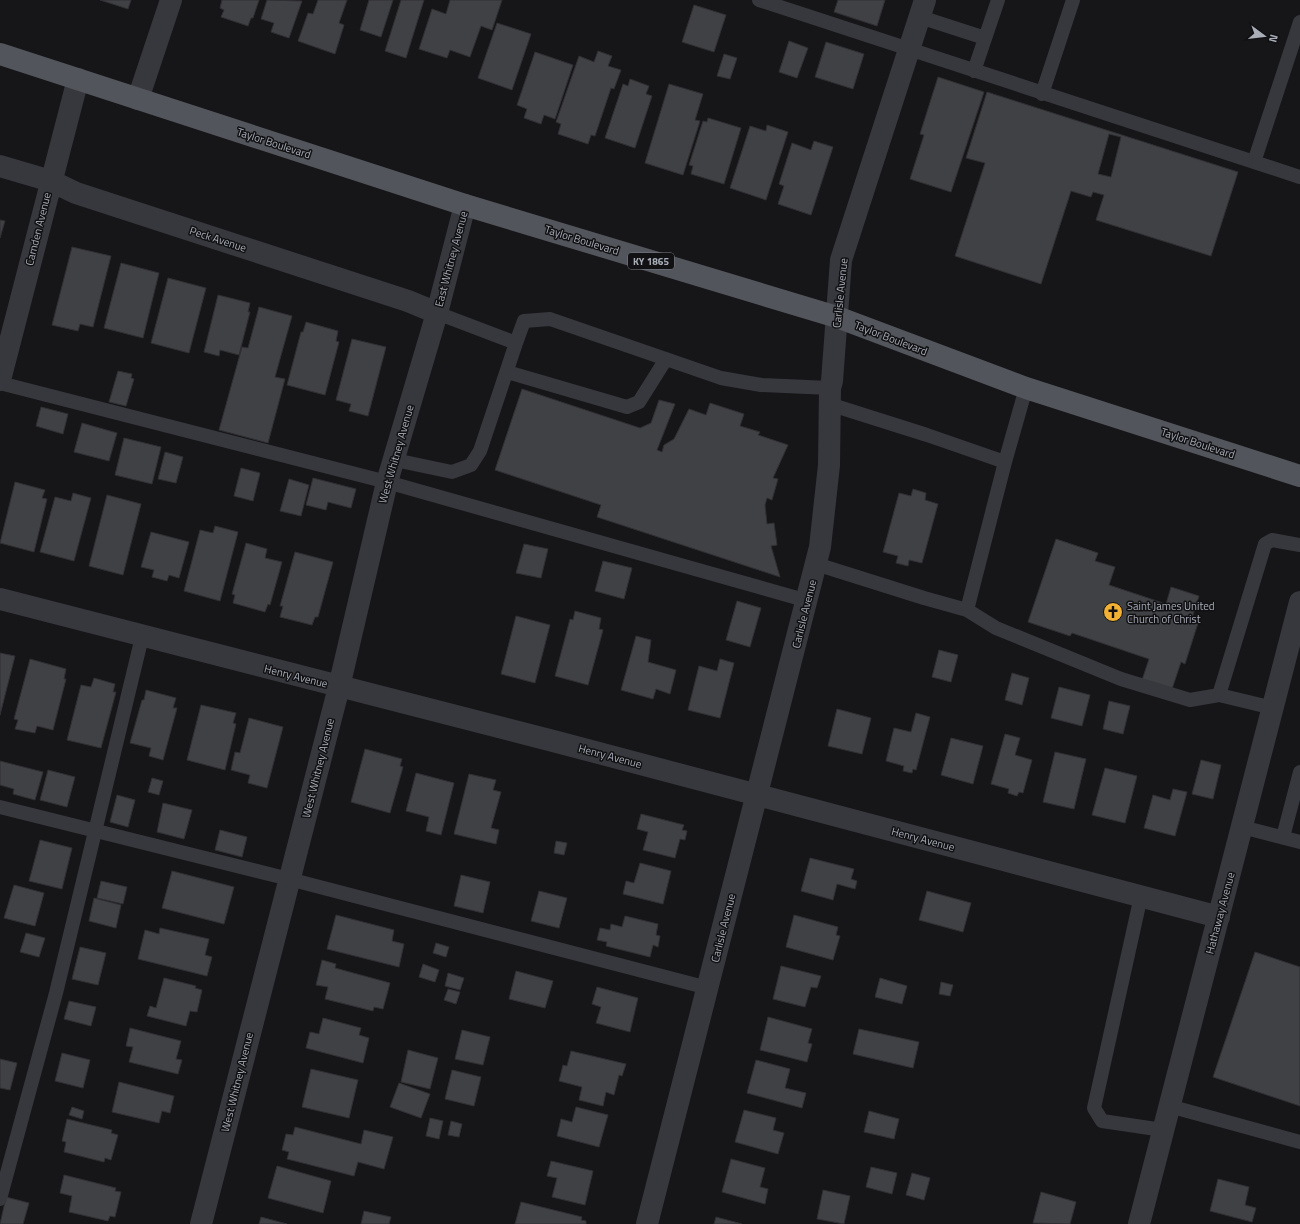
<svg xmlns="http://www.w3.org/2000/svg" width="1300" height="1224" viewBox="0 0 1300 1224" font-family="'Titillium Web',sans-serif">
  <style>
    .building { fill: #404145; stroke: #303034; fill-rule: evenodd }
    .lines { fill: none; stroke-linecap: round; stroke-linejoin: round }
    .service { stroke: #37383d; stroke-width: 14 }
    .minor { stroke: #37383d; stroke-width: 22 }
    .primary { stroke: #53555c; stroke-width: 22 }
    .labels { text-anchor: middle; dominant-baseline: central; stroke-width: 3; stroke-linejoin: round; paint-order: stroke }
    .shield { fill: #111113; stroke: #7b7e86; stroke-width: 1 }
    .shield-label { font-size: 10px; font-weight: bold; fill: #a8adb8 }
    .street-label { font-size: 11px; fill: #a8adb8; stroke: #111113 }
    .poi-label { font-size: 11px; fill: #a8adb8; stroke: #111113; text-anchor: start }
  </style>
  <rect width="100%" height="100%" fill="#161618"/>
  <path class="building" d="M100,0H131L128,9Z
    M222,0H259L253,18H251L248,26L221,17L224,10L220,8Z
    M267,0L302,1L289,38L271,32L274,23L261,19Z
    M318,0H347L339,23L344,25L335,54L298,41L308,13L313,14Z
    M369,0H393L381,37L360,30Z
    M401,0H424L406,58L385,51Z
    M450,0H502L492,30L481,26L470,57L450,50L447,58L419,49L432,9L446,14Z
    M838,0H885L877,26L834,12Z
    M694,5L726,15L714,52L682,42Z
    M497,23L531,34L512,90L478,78Z
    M789,41L808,48L797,78L779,72Z
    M826,42L864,54L853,89L815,77Z
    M598,51L612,56L608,66L621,70L614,89L611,88L595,136L591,135L588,144L558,134L561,124L556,122L579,56L594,62Z
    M535,52L573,65L555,119L544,115L541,124L524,118L527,109L517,105Z
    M724,54L737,58L730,79L717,76Z
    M938,77L984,92L951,192L910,179L924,135L920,134Z
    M630,79L649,86L646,94L652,96L635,148L605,138L623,84L628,86Z
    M669,84L703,94L695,120L700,121L683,175L645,163Z
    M987,92L1238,172L1211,256L1096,220L1104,195L1093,192L1091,197L1071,191L1041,284L955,256L985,163L966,158ZM1109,134L1121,137L1111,177L1098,174Z
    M708,118L741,128L724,184L691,174L693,166L689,165L703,121L707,122Z
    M767,125L788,132L766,200L730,188L750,126L766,131Z
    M814,141L833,147L811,215L778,204L784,186L779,184L792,143L811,150Z
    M0,220L5,221L0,238Z
    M72,247L111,256L93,327L80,324L78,331L52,325Z
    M121,263L159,273L143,338L104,328Z
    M168,278L206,288L189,353L151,343Z
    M218,295L250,303L248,312H250L239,355L220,350L219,356L204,352Z
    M259,307L292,316L275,377L285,379L268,443L219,430L242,347L248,348Z
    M306,322L338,331L336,341L339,342L325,395L287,385L301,332H303Z
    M352,339L386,347L368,416L349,411L351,404L336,400Z
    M118,371L132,374L131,378L134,379L126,406L109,402Z
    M522,389L640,428L651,423L659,400L675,404L657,450L662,452L664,445L674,439L689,409L706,415L710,403L744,414L740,426L760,432L758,435L788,445L773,478L778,479L772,500L767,498L765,505L767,524L774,523L777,545L771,546L780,577L597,517L601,505L495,470Z
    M41,407L68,414L63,434L36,426Z
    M82,423L117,433L109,461L74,452Z
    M124,438L161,447L152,484L115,475Z
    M165,452L183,457L176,483L158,479Z
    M241,468L260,473L253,501L234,496Z
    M313,478L356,489L351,508L328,502L326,510L306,505Z
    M289,479L309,485L301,516L280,511Z
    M15,482L45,490L42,498L47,499L34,552L0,543Z
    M913,489L926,493L925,500L938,504L922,563L909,560L908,566L896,563L898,556L883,552L899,493L911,496Z
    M73,493L91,498L74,561L40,552L55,497L71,501Z
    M107,495L141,504L123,575L89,566Z
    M215,526L238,532L220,601L184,591L200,530L213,533Z
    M151,532L189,542L179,578L169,575L167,581L152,577L154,570L141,567Z
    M1056,539L1098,553L1095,561L1115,567L1109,585L1166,604L1171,587L1199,596L1191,621L1198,623L1185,664L1181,662L1172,689L1142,680L1149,659L1072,633L1070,636L1028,622Z
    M246,543L267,549L265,558L282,562L270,605L268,604L265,612L233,603L235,595L232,594Z
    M524,544L548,549L541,578L516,573Z
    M295,552L333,562L318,617H315L312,625L280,617L283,606H280Z
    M603,561L632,568L624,599L595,591Z
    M737,601L761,608L750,647L726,640Z
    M575,611L601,618L599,629L603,630L588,685L555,676L570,619L573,620Z
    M516,616L550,625L535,683L501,674Z
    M636,636L651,640L648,662L676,670L670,694L656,689L653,699L621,690Z
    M939,650L958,655L951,682L932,677Z
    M0,653L15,656L0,715Z
    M30,659L66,669L64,679H66L53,730L37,726L35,733L15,729L18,720L14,719Z
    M720,659L734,663L720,718L688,710L699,666L717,671Z
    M1012,673L1029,678L1022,705L1005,700Z
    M94,678L115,684L113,692H116L101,748L67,740L81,685L91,687Z
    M1059,687L1090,695L1082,726L1051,718Z
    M146,690L176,698L173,708H177L163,760L149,756L151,748L130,743L142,700H144Z
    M1109,701L1130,706L1123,734L1103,729Z
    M201,705L236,713L233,723L236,724L225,770L187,760Z
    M837,709L871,718L862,754L828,746Z
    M916,713L930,717L916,770L913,769L912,773L903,771L904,766L886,761L894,728L911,732Z
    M249,718L283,727L267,788L248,783L250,775L231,770L235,752L240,753Z
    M1005,734L1020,738L1015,755L1032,760L1023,793L1019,792L1017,796L1008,793L1009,789L991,784Z
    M951,738L983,746L973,784L941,775Z
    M365,749L402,759L400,766L403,767L390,813L351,802Z
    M1055,752L1086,759L1074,809L1043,802Z
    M1201,760L1221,765L1213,799L1192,794Z
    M0,761L43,772L35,800L13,794L14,789L0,785Z
    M1105,768L1137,776L1125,823L1092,815Z
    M48,770L75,777L67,807L40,800Z
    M416,773L454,783L441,835L426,831L429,817L406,811Z
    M469,774L496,780L493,790L501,792L491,828L499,830L496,844L454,834Z
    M152,778L163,781L159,795L148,792Z
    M1173,789L1187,792L1175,836L1144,828L1153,795L1170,800Z
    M117,795L135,800L128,827L110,822Z
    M163,803L192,810L184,839L157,832Z
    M641,814L684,825L682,830L687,831L685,840L680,839L675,858L643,850L648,832L637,829Z
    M220,830L247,837L242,857L215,850Z
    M40,840L72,848L62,889L29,881Z
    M556,841L567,843L564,855L554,853Z
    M810,858L854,869L851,879L857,881L855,889L837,884L833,900L801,891Z
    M640,863L671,871L663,904L623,894L626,881L634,883Z
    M172,871L234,887L224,924L162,908Z
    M461,875L490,882L483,913L454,906Z
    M101,881L127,887L123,904L97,898Z
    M14,885L44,893L35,926L4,918Z
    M539,891L567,898L559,928L531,921Z
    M927,891L971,903L963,932L919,920Z
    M94,898L121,905L116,928L89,921Z
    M336,915L394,930L392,941L404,944L399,967L327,949Z
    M794,915L838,927L836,935L840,936L833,960L786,947Z
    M625,916L658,924L656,935L660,936L658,947L653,945L650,957L606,946L607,942L597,940L600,928L610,930L611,924L622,927Z
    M160,928L209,939L205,955L212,957L207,976L138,959L145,930L159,934Z
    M26,933L45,938L39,957L20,952Z
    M436,943L449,947L446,957L433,953Z
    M80,947L106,953L98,985L72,979Z
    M1255,952L1300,967V1106L1213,1077Z
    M322,960L336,964L335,968L390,983L383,1009L374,1007L373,1011L325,999L328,987L316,985Z
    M423,964L439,970L435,982L419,977Z
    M781,966L821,976L817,988L811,987L805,1007L773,999Z
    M516,971L553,981L545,1008L509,999Z
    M448,973L464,978L460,990L445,986Z
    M164,978L196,986L195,988L202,990L197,1012L190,1011L186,1026L147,1016L150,1006L156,1008Z
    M880,978L907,986L902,1004L875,997Z
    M941,982L953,985L950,996L939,994Z
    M597,987L638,998L630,1032L596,1023L601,1007L592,1004Z
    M448,989L460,992L456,1004L444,1000Z
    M69,1001L96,1007L91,1026L64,1019Z
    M768,1017L812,1029L808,1043L812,1044L807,1062L760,1050Z
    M323,1018L361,1028L359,1035L369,1038L363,1063L306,1048L310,1032L319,1034Z
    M130,1028L181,1041L176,1059L182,1060L178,1074L129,1062L133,1047L126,1046Z
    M859,1029L919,1042L913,1068L853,1054Z
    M462,1030L490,1037L483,1065L455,1059Z
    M408,1050L438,1058L430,1089L401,1082Z
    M571,1051L626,1064L622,1076L619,1075L614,1095L606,1092L603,1106L579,1100L582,1087L559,1081L563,1065L567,1066Z
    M62,1053L90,1060L83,1088L55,1081Z
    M0,1059L17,1063L10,1090L0,1088Z
    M756,1060L790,1069L785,1088L806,1093L802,1108L747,1093Z
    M311,1069L358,1080L349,1118L302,1107Z
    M452,1070L481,1077L474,1106L445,1099Z
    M119,1082L174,1096L170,1113L162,1111L159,1123L112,1112Z
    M399,1083L430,1094L421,1118L390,1107Z
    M72,1107L84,1111L82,1119L69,1115Z
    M576,1107L608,1115L599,1147L557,1136L561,1119L572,1122Z
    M744,1110L776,1118L773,1130L784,1133L778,1154L735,1142Z
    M869,1111L899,1119L894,1139L864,1132Z
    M430,1118L443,1121L439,1139L426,1136Z
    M67,1119L112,1130L111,1133L118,1135L111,1160L105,1158L104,1162L64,1152L66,1142L62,1141Z
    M451,1121L462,1124L459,1137L448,1135Z
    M295,1127L361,1144L364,1130L393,1137L384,1169L358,1162L354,1176L287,1159L289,1152L282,1150L286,1134L293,1135Z
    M731,1159L765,1168L760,1187L768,1189L765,1204L722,1192Z
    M551,1161L593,1171L585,1205L552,1197L557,1178L547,1176Z
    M277,1166L331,1181L323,1213L268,1198Z
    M871,1167L897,1173L892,1194L866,1187Z
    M912,1173L930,1178L924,1200L906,1195Z
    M64,1175L116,1188L115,1191L121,1192L115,1217L110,1216L108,1221L69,1212L72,1196L60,1193Z
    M1218,1179L1249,1187L1245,1205L1256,1208L1252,1222L1210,1211Z
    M823,1190L850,1196L844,1224L817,1219Z
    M1041,1192L1076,1202L1070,1224L1033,1223Z
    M6,1197L29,1203L23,1224H0Z
    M521,1202L582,1217L581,1220L586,1221V1224H515Z
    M364,1211L391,1217L389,1224H361Z
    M261,1217L287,1224H259Z
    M716,1217L742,1224H714Z"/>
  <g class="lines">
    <path class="service" d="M759,0L1300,177
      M920,17L985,38
      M974,71L998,0
      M1042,94L1073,0
      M1254,162L1300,22
      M437,313L516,343L524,321L550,319L721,378L761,385L830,388
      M507,372L627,407L639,402L666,359
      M0,383L387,482L808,601
      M829,404L927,435L1005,462L1026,388
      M395,460L452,472L471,465L480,451L516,343
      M816,564L924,598L967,610L1005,462
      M967,610L996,628L1121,679L1190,700L1219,695L1265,544L1272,540L1300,545
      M1219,695L1273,708
      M0,807L289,879L708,988
      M1242,827L1300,842
      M1283,837L1300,772
      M1141,896L1094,1108L1102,1121L1163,1130
      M1169,1106L1300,1142
      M0,1199L56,993L142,637"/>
    <path class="minor" d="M138,99L171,0
      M0,166L51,181L76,193L408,301L437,313
      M0,380L78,79
      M0,599L557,742L1219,917
      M201,1224L339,687L387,482L437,313L465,205
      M647,1224L820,547L829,465L830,388L832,381L841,260L925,0
      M1139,1224L1300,602"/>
    <path class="primary" d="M0,54L465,205L837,317L1026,388L1300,476"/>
  </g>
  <defs>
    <g id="church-disc" transform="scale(1)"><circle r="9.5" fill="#f2b134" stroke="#111113"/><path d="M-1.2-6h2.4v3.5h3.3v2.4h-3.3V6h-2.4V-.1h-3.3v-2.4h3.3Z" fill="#111"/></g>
  </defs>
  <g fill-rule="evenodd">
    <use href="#church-disc" x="1113" y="612"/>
  </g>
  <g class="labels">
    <rect class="shield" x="628" y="253" width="46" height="16" rx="3"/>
    <g class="shield-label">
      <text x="651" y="261">KY 1865</text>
    </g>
    <g class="street-label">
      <text transform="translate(274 143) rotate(18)">Taylor Boulevard</text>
      <text transform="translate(38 229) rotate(-76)">Camden Avenue</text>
      <text transform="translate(218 239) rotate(18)">Peck Avenue</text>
      <text transform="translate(582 240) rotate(17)">Taylor Boulevard</text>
      <text transform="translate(451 259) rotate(-75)">East Whitney Avenue</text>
      <text transform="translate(840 293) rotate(-84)">Carlisle Avenue</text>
      <text transform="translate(891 338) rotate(21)">Taylor Boulevard</text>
      <text transform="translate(1198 443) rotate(18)">Taylor Boulevard</text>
      <text transform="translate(396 454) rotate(-74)">West Whitney Avenue</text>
      <text transform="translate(804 614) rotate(-76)">Carlisle Avenue</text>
      <text transform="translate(296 676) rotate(14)">Henry Avenue</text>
      <text transform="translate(610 756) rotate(15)">Henry Avenue</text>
      <text transform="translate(318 768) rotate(-76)">West Whitney Avenue</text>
      <text transform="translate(923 839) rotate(15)">Henry Avenue</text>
      <text transform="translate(1220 913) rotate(-75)">Hathaway Avenue</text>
      <text transform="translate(723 928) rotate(-76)">Carlisle Avenue</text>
      <text transform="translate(237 1082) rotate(-76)">West Whitney Avenue</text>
    </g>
    <g class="poi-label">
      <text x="1127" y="606">Saint James United<tspan x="1127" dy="13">Church of Christ</tspan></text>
    </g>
  </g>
  <g transform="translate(1264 36) rotate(105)" stroke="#111113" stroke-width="3" paint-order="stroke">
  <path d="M0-3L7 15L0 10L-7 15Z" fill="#a8adb8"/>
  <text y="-6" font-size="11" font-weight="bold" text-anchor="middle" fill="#a8adb8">N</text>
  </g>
</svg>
